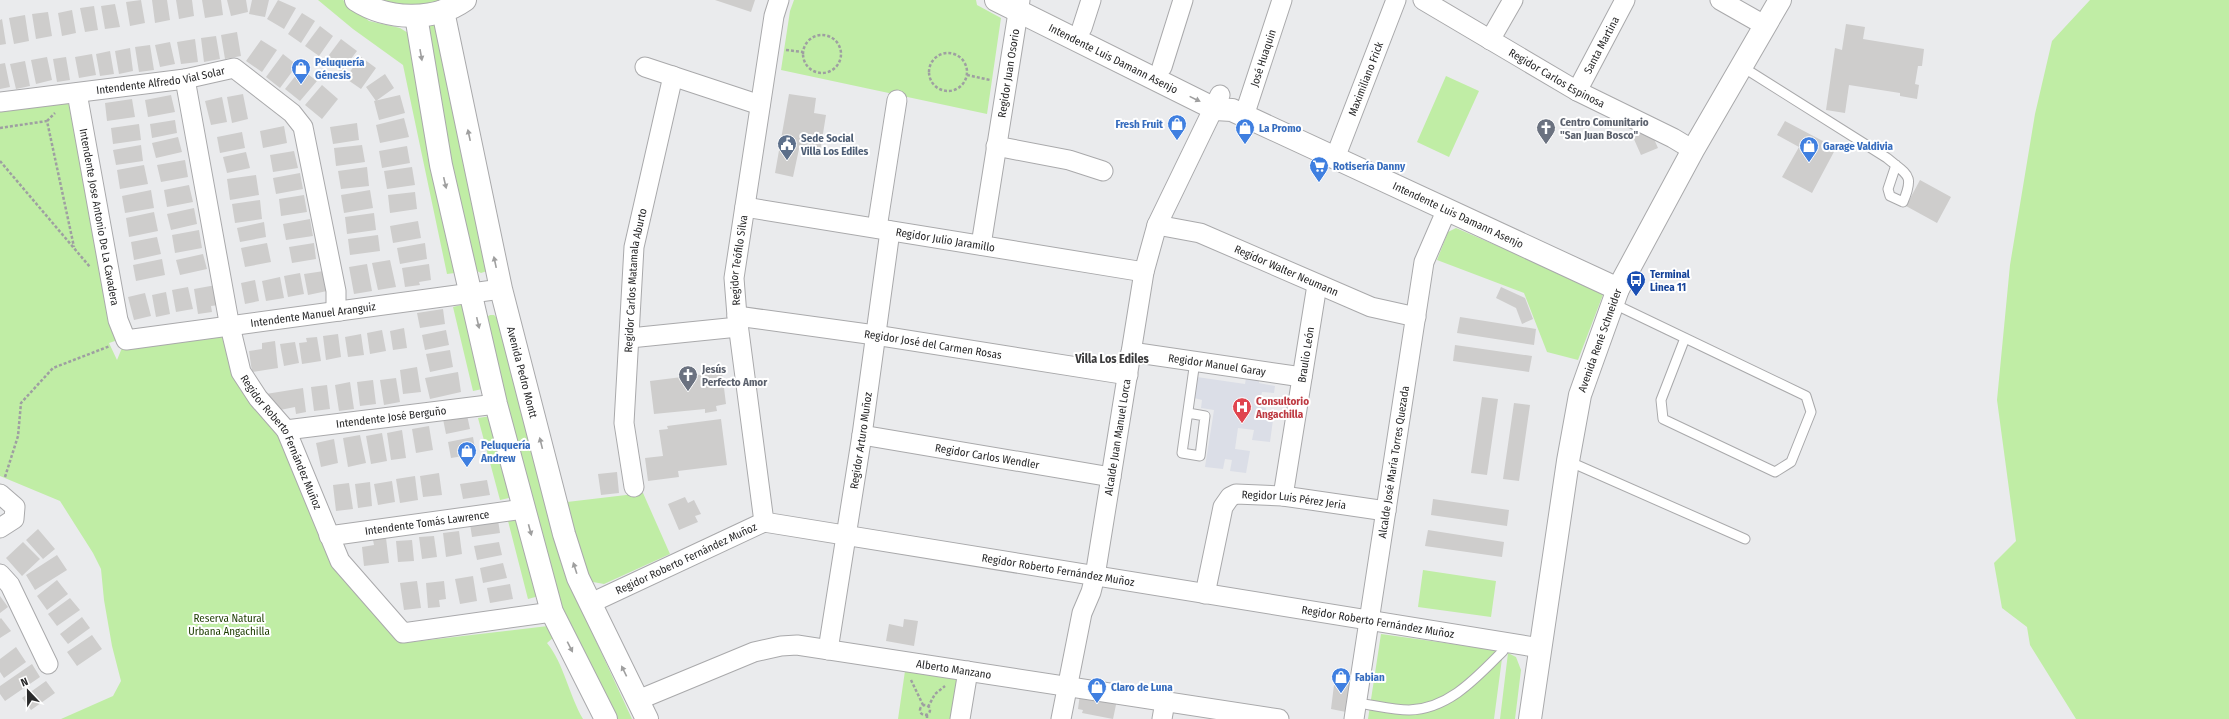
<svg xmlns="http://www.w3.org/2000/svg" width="2229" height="719" viewBox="0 0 2229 719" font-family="'Fira Sans Condensed',sans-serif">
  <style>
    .built { fill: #dbdee7 }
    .green { fill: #c0eda5 }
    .building { fill: #cecdcc }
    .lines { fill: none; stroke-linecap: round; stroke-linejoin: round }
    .lane-casing { stroke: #a9a9ab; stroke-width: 11 }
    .street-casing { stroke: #a9a9ab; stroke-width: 21 }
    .secondary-casing { stroke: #a9a9ab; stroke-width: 24 }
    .path { stroke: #9e9fa1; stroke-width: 2.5; stroke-dasharray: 3 2; stroke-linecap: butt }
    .lane { stroke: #fff; stroke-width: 9 }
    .street { stroke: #fff; stroke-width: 19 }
    .secondary { stroke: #fff; stroke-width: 22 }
    .oneway { fill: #9f9f9f }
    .labels { text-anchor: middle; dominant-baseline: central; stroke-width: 4; stroke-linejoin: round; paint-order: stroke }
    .street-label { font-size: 11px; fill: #29292a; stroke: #fff }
    .shop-label { font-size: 11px; font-weight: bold; fill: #366cbe; stroke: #fff; text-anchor: start }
    .worship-label { font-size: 11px; font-weight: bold; fill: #5b616d; stroke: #fff; text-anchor: start }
    .service-label { font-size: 11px; font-weight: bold; fill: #4e5e75; stroke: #fff; text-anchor: start }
    .transit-label { font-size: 11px; font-weight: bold; fill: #164399; stroke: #fff; text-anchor: start }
    .health-label { font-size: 11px; font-weight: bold; fill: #be3a42; stroke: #fff; text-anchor: start }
    .park-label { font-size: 11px; fill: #1d3c01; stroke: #fff }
    .neighbourhood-label { font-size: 12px; font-weight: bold; fill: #3a3a3b; stroke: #fff }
  </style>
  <rect width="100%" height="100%" fill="#eaebed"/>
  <path class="built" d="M1197,377L1245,384L1246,378L1259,380V383L1275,386L1274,393L1262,392L1259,406L1266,408L1264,419L1273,420L1270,442L1252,440L1254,430L1238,428L1235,449L1250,451L1246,473L1230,471L1232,460L1225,459L1223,469L1205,467L1214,410L1201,408L1202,400L1194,398Z"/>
  <path class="green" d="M318,0H343L369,21L400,28L413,36L455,273L447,274L403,65L353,29Z
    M377,0H441C421,9 398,7 377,0Z
    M794,0H976L977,5L1001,18L987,114L781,70L790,11Z
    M2090,0H2229V719H2076L2030,645L2027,627L2002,608L1994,563L2016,541L1997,400L2010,265L2035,114L2052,41Z
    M436,23L465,171L489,265L487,271L481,273L477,271L448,160L424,24Z
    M1446,76L1479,91L1449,157L1417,142Z
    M64,103L71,105L118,340L109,343L117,360L124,343L220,332L276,425L337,569L403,643L548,626L554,637L547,643C564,664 569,695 583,719H61L113,696L121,681L112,646L104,600L101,569L93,553L60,501L0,476V112Z
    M1456,228L1604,292L1578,360L1547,352L1524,293L1437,260L1448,232Z
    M465,304L487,388L473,391L453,307Z
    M490,315H494L499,320L571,587L632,719H615L559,605L484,319Z
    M491,416L513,497L500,500L478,418Z
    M643,493L670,554L604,584L593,582L584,570L567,502Z
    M516,516L539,596L528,599L507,517Z
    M1423,570L1496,581L1491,617L1418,607Z
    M1381,634L1503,651L1494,719H1368Z
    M1508,653L1516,657L1521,670L1515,719H1500Z
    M906,664L959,673L955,719H898Z"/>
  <path class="building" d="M141,0L145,23L130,26L126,2Z
    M152,0H167L170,20L155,23Z
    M176,0H192L194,16L179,19Z
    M202,0H221L223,15L205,18Z
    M227,0H246L248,12L231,16Z
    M252,0H269L265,17L249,14Z
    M278,0L296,8L284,29L267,19Z
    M715,0H755L751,12Z
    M115,4L120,27L105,29L101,6Z
    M94,6L98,30L85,32L80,8Z
    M72,10L76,33L62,36L58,13Z
    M48,12L52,36L36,39L32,14Z
    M302,13L315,21L301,43L288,34Z
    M25,15L29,41L14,44L9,18Z
    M2,19L6,44L0,45V20Z
    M1846,24L1865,27L1863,39L1924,49L1922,66H1918L1915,84L1919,85L1917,99L1900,96V93L1849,85L1845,113L1826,110L1835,48L1842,50Z
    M320,26L333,36L319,56L305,46Z
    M237,32L241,56L225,59L221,35Z
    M216,36L220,59L204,62L201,38Z
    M195,39L198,62L181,64L177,42Z
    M341,39L357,51L341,72L326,59Z
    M261,40L277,50L262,72L246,61Z
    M170,42L175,64L160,67L155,45Z
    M150,45L154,70L139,72L135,47Z
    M130,48L133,71L119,74L115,51Z
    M110,51L114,74L100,76L96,54Z
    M92,54L96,75L79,78L75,57Z
    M283,54L297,65L280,88L266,77Z
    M47,57L52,80L36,84L31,60Z
    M66,57L70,80L57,82L53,59Z
    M361,57L376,68L361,89L345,78Z
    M25,61L30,86L16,89L10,64Z
    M5,63L10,87L0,89V64Z
    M301,69L317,81L300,101L285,89Z
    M385,74L394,88L376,101L366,87Z
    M322,85L338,99L322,119L305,105Z
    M243,94L248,119L232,123L227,97Z
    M789,94L816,98L814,113L826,115L820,152L799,149L793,177L775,173Z
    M171,95L175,112L148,117L145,100Z
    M400,95L405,113L379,120L374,101Z
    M222,97L227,122L211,125L205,101Z
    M132,99L135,117L107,121L105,103Z
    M404,118L409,137L380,143L376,125Z
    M175,120L177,133L152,138L150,124Z
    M1785,121L1836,148L1812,193L1782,177L1799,147L1777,135Z
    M357,123L359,140L333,144L330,127Z
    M139,124L141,140L113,144L111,128Z
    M284,126L287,143L263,148L260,131Z
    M1650,130L1658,148L1641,155L1633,137Z
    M242,132L245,148L220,153L217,137Z
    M178,137L182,152L156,158L152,143Z
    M141,145L143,161L116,165L113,150Z
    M362,145L365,162L336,166L334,148Z
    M407,146L410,163L382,168L379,151Z
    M294,151L298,168L273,172L270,155Z
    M246,152L250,168L227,173L223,157Z
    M185,160L188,177L161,182L157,165Z
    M144,165L148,184L120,189L117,170Z
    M367,167L369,186L341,189L338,171Z
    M412,167L415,185L387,189L384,171Z
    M300,173L303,189L276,194L273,178Z
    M256,175L259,195L230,200L227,179Z
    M1920,180L1951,197L1937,223L1906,206Z
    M189,185L193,202L167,207L164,190Z
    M151,190L154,208L125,213L122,196Z
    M370,190L373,208L344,213L341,195Z
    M415,192L417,209L390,213L388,195Z
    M304,195L307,212L281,216L279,199Z
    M260,200L262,219L235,223L232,204Z
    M194,208L197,224L171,230L167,214Z
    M154,212L158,231L129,237L126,218Z
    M374,213L376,230L347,234L345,217Z
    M310,219L313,236L286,240L283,224Z
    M418,221L421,238L393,243L390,226Z
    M264,222L266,237L240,242L237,228Z
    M199,230L202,248L175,253L172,235Z
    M378,235L380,251L350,255L348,239Z
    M157,237L161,254L134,260L131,242Z
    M267,243L271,262L245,267L241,248Z
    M314,243L316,259L292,263L289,247Z
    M425,243L427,259L400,264L397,248Z
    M203,254L207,269L180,275L176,260Z
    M162,259L165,275L136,281L133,265Z
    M390,260L396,287L378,290L372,263Z
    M367,264L372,291L354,294L349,267Z
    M429,264L431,280L419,282L420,285L405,287L402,268Z
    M324,271L327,291L308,295L304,274Z
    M300,273L304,294L288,297L284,276Z
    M280,277L284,298L266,301L262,281Z
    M255,280L259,301L245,304L241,283Z
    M216,285L219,305L211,306L212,312L198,314L194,289Z
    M188,287L193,309L176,312L172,290Z
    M1501,287L1525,298L1533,319L1522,324L1516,308L1496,298Z
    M166,292L170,314L156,317L152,295Z
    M145,293L151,316L134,320L128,297Z
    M443,309L445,324L420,328L417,313Z
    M1460,317L1536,329L1534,345L1457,333Z
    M404,328L407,348L393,350L390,331Z
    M382,330L386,351L370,354L367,333Z
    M446,330L449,345L425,350L422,335Z
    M338,334L341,357L326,360L323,336Z
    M361,334L364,355L348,357L345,337Z
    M317,337L321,361L302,364L299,343L307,342L306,338Z
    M275,341L278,368L252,372L249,351L262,349V343Z
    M295,342L299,363L284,366L280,344Z
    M1455,345L1532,356L1529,372L1453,361Z
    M450,350L453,367L430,372L426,354Z
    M417,367L421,392L403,394L400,370Z
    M458,372L461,392L430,399L425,378Z
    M722,372L726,404L716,406L717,411L705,413V409L654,414L650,381Z
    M396,378L400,402L384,405L380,380Z
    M373,380L376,404L360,406L357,382Z
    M350,382L354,409L339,411L335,385Z
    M327,385L330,409L314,411L311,387Z
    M303,388L306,412L296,414L295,407L280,410L266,394Z
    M1482,397L1498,399L1487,475L1471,473Z
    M1514,403L1530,405L1519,481L1503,479Z
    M467,415L470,429L446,434L443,419Z
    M721,419L727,465L678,471L679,477L648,481L645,458L663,456L659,430L668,429L667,426Z
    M429,426L433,450L416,453L412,429Z
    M402,430L406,458L391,460L387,433Z
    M382,433L387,461L371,464L366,436Z
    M360,435L366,463L348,467L343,438Z
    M473,437L476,454L451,458L448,442Z
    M334,439L338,463L321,467L316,443Z
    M617,472L619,493L601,495L598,474Z
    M439,473L442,495L423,497L420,476Z
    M415,476L418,500L400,503L396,479Z
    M487,480L490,495L463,499L460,484Z
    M392,481L395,502L378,505L374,484Z
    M370,482L372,506L358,508L355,484Z
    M349,483L353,509L336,511L333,485Z
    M685,497L688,503L694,500L701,514L695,516L698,522L679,530L668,504Z
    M1433,499L1509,510L1507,526L1431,515Z
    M498,520L500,533L472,537L470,524Z
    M38,529L55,549L43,559L26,540Z
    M1428,530L1504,542L1502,557L1425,546Z
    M459,531L462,554L446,557L443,533Z
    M434,536L437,557L422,559L419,537Z
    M386,538L389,563L364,566L362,547L374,545L373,540Z
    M412,540L414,561L398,562L396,541Z
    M23,542L40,559L22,576L6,558Z
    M499,542L502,555L477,560L474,546Z
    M57,555L67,570L35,590L26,575Z
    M503,563L507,578L483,583L480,568Z
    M473,576L477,601L460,604L455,579Z
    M57,580L68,594L47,610L37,596Z
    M417,581L421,608L404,610L400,583Z
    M444,581L446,599L439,600L440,607L428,608L426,583Z
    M510,584L513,599L490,603L487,588Z
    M0,596L8,607L0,613Z
    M70,598L80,610L57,626L48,614Z
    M82,617L90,628L68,644L60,634Z
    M1,618L11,631L0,638V619Z
    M904,619L918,621L914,646L886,641L889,624L903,627Z
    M92,635L102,649L77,666L67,652Z
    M16,647L26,662L4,678L0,672V659Z
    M32,664L40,677L5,701L0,694V686Z
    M1335,677L1352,679L1346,712L1331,709Z
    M46,681L55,693L31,710L22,698Z
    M1080,694L1117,700L1113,719L1082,713L1083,710L1078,709Z"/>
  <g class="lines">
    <g class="lane-casing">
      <path id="lane" d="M1741,66L1887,158C1907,175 1915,174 1903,202L1890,196L1888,189L1896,165
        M1612,303L1806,396L1811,412L1791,462L1775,472L1663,419L1661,400L1685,338
        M1188,413L1205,416L1200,456L1182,453L1195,361
        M1568,461L1745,539
        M1357,703C1374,705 1392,710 1409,710C1449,709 1477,677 1503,651L1500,642"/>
    </g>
    <g class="street-casing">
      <g id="street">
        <path id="s1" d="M1423,0L1577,91L1673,138L1693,150"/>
        <path d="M1720,0L1764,25"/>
        <path d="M1082,28L1091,0"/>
        <path d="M1490,40L1513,0"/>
        <path d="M645,67L760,105"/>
        <path d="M1162,67L1183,0"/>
        <path id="s2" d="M185,79L229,322L241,372L258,398L286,430L340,561L403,633L552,612"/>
        <path id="s3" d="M1577,91L1625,0"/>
        <path id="s4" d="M77,93L118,320L126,340L501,289"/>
        <path id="s5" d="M0,102L185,79L234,68L292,113L303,127L336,291V304L340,311"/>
        <path id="s6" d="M1244,116L1282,0"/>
        <path d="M996,146L1069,160L1103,171"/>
        <path id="s7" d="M1335,158L1396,0"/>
        <path id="s8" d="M745,207L1144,272"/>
        <path id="s9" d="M1157,225L1200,233L1371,307L1416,317"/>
        <path d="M877,228L897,100"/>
        <path id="s10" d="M981,245L1020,0"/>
        <path id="s11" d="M737,316L875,335L1128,375"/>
        <path d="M630,338L738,327"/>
        <path id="s12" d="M1131,352L1302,377"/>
        <path id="s13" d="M286,430L496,404"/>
        <path id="s14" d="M862,435L1111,477"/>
        <path id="s15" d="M634,487L624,423L634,247L673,76"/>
        <path d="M0,494L15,507L14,519L0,528"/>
        <path id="s16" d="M1283,496L1317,285"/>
        <path id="s17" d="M764,522L737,316L734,278L774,16L779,0"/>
        <path id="s18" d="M329,536L524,509"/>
        <path d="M0,574L10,585L48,664"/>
        <path id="s19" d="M1205,594L1223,507L1230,497L1236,494L1283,496L1386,511"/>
        <path id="s20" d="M591,603L764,522L1540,648"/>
        <path id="s21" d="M828,650L862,435L890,231"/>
        <path id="s22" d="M638,700L754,652L781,646L797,645L1279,719"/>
        <path d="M960,719L968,671"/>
        <path id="s23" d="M1061,719L1082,613L1091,592L1095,576L1144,272L1157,225L1220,95"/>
        <path d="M1162,719L1165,702"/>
        <path id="s24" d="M1354,719L1424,262L1447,209"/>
      </g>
    </g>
    <g class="secondary-casing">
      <g id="secondary">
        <path d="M356,0C387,20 434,22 465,0"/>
        <path id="s25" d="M996,0L1215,109L1232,110L1618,289"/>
        <path id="s26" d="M443,11L501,289L564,534L578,578L647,719"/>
        <path d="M416,16L441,165L496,404L552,612L606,719"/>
        <path id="s27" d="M1530,719L1568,461L1580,395L1590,367L1618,289L1693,150L1780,0"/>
      </g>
    </g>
    <path class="path" d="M803 54a19 19 0 1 1 38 0a19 19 0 1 1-38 0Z
      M786,50L803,52
      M929 72a19 19 0 1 1 38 0a19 19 0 1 1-38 0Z
      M967,75L990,80
      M47,121L55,113
      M0,128L47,121L74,247
      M0,161L90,267
      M5,477L18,436L21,403L53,368L110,346
      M911,680L923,705
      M920 710a5 5 0 1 1 10 0a5 5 0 1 1-10 0Z
      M928,707L935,694L945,686
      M927,715V719"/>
    <use href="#lane" class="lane"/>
    <use href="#street" class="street"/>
    <use href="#secondary" class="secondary"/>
  </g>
  <defs><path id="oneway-solid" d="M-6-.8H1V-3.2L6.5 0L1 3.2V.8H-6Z"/></defs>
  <g class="oneway">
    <use href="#oneway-solid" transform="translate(421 55) rotate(80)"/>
    <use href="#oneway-solid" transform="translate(1195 99) rotate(26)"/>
    <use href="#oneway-solid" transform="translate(469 135) rotate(-102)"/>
    <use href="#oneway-solid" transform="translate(445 183) rotate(77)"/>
    <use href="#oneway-solid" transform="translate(495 262) rotate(-102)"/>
    <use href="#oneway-solid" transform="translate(478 323) rotate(77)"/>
    <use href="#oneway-solid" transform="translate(541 443) rotate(-104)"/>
    <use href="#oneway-solid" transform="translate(530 530) rotate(75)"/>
    <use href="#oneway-solid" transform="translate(575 568) rotate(-108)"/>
    <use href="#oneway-solid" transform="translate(570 647) rotate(63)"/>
    <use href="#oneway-solid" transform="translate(624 671) rotate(-116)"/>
  </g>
  <defs>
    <g id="shop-pin" transform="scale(1)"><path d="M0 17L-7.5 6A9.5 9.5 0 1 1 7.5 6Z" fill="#3f7fe0" stroke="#fff"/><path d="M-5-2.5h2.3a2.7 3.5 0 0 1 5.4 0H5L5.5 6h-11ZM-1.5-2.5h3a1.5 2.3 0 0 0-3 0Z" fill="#fff"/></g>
    <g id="church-pin" transform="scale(1)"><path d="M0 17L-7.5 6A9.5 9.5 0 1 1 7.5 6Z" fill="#6b7280" stroke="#fff"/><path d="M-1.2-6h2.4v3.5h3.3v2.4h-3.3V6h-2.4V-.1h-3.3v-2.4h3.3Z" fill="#fff"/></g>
    <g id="civic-pin" transform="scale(1)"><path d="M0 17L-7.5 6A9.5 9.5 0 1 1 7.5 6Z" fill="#5c6f8a" stroke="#fff"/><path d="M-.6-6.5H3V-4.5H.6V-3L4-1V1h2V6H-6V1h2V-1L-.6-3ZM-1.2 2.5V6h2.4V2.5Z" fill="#fff"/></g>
    <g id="supermarket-pin" transform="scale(1)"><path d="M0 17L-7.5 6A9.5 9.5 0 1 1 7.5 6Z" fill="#3f7fe0" stroke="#fff"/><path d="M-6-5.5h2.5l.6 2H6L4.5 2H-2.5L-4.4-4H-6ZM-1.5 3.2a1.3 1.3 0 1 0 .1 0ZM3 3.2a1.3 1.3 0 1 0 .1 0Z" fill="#fff"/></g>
    <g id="bus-pin" transform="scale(1)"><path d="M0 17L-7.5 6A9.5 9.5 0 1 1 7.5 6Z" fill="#1a4fb4" stroke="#fff"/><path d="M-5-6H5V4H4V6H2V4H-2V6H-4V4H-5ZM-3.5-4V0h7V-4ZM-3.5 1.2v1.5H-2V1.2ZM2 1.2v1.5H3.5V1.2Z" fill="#fff"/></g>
    <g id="hospital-pin" transform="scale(1)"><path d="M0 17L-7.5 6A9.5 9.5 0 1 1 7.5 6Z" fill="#e0444e" stroke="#fff"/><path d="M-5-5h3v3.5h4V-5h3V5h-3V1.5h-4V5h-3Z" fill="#fff"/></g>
  </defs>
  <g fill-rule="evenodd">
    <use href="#shop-pin" x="301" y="68"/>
    <use href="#shop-pin" x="1177" y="124"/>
    <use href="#shop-pin" x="1245" y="128"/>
    <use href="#church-pin" x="1546" y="128"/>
    <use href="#civic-pin" x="787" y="144"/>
    <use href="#shop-pin" x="1809" y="146"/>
    <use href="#supermarket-pin" x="1319" y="166"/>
    <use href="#bus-pin" x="1636" y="280"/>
    <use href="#church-pin" x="688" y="375"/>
    <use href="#hospital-pin" x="1242" y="407"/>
    <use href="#shop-pin" x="467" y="451"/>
    <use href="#shop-pin" x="1341" y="677"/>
    <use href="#shop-pin" x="1097" y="687"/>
  </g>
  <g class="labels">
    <g class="street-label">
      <text stroke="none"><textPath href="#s3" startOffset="52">Santa Martina</textPath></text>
      <text stroke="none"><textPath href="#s25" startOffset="131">Intendente Luis Damann Asenjo</textPath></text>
      <text stroke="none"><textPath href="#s6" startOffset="61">José Huaquin</textPath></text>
      <text stroke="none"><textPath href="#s10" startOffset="174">Regidor Juan Osorio</textPath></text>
      <text stroke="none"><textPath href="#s1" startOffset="155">Regidor Carlos Espinosa</textPath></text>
      <text stroke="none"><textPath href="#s7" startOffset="85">Maximiliano Frick</textPath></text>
      <text stroke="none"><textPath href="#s5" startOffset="162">Intendente Alfredo Vial Solar</textPath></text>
      <text stroke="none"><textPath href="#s25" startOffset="511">Intendente Luis Damann Asenjo</textPath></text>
      <text stroke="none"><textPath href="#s4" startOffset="126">Intendente Jose Antonio De La Cavadera</textPath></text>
      <text stroke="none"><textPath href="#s8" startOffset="203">Regidor Julio Jaramillo</textPath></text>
      <text stroke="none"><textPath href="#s17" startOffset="264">Regidor Teófilo Silva</textPath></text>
      <text stroke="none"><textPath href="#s9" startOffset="138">Regidor Walter Neumann</textPath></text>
      <text stroke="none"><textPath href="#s15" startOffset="208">Regidor Carlos Matamala Aburto</textPath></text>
      <text stroke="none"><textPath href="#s4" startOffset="441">Intendente Manuel Aranguiz</textPath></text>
      <text stroke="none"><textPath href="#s27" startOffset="386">Avenida René Schneider</textPath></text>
      <text stroke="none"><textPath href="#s11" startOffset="198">Regidor José del Carmen Rosas</textPath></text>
      <text stroke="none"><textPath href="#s16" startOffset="143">Braulio León</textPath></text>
      <text stroke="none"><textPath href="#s12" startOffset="87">Regidor Manuel Garay</textPath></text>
      <text stroke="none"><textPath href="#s26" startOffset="370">Avenida Pedro Montt</textPath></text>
      <text stroke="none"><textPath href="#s13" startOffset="106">Intendente José Berguño</textPath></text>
      <text stroke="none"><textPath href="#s23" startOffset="288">Alcalde Juan Manuel Lorca</textPath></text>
      <text stroke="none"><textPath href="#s21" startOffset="212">Regidor Arturo Muñoz</textPath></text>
      <text stroke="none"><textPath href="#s2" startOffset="380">Regidor Roberto Fernández Muñoz</textPath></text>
      <text stroke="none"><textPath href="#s14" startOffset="127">Regidor Carlos Wendler</textPath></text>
      <text stroke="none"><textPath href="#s24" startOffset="260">Alcalde José María Torres Quezada</textPath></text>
      <text stroke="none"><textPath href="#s19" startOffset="166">Regidor Luis Pérez Jeria</textPath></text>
      <text stroke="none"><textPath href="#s18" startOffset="99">Intendente Tomás Lawrence</textPath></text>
      <text stroke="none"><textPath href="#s20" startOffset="105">Regidor Roberto Fernández Muñoz</textPath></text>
      <text stroke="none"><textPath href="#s20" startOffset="489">Regidor Roberto Fernández Muñoz</textPath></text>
      <text stroke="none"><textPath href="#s20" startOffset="813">Regidor Roberto Fernández Muñoz</textPath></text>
      <text stroke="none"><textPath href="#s22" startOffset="328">Alberto Manzano</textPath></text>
    </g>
    <g class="shop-label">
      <text x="315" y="62">Peluquería<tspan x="315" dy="13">Génesis</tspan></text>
      <text x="1163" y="124" text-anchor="end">Fresh Fruit</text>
      <text x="1259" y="128">La Promo</text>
      <text x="1823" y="146">Garage Valdivia</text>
      <text x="1333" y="166">Rotisería Danny</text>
      <text x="481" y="445">Peluquería<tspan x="481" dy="13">Andrew</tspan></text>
      <text x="1355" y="677">Fabian</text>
      <text x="1111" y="687">Claro de Luna</text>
    </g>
    <g class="worship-label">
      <text x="1560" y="122">Centro Comunitario<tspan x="1560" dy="13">"San Juan Bosco"</tspan></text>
      <text x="702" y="369">Jesús<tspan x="702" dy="13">Perfecto Amor</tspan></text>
    </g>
    <g class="service-label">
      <text x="801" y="138">Sede Social<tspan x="801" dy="13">Villa Los Ediles</tspan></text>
    </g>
    <g class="transit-label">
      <text x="1650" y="274">Terminal<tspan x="1650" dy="13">Linea 11</tspan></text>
    </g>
    <g class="health-label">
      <text x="1256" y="401">Consultorio<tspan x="1256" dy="13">Angachilla</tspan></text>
    </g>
    <g class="park-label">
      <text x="229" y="618">Reserva Natural<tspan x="229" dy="13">Urbana Angachilla</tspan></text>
    </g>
    <g class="neighbourhood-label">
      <text x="1112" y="359">Villa Los Ediles</text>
    </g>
  </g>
  <g transform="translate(28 691) rotate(338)" stroke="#ffffff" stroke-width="3" paint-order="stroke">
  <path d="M0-3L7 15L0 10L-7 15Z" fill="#29292a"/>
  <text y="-6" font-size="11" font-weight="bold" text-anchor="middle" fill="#29292a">N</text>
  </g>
</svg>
